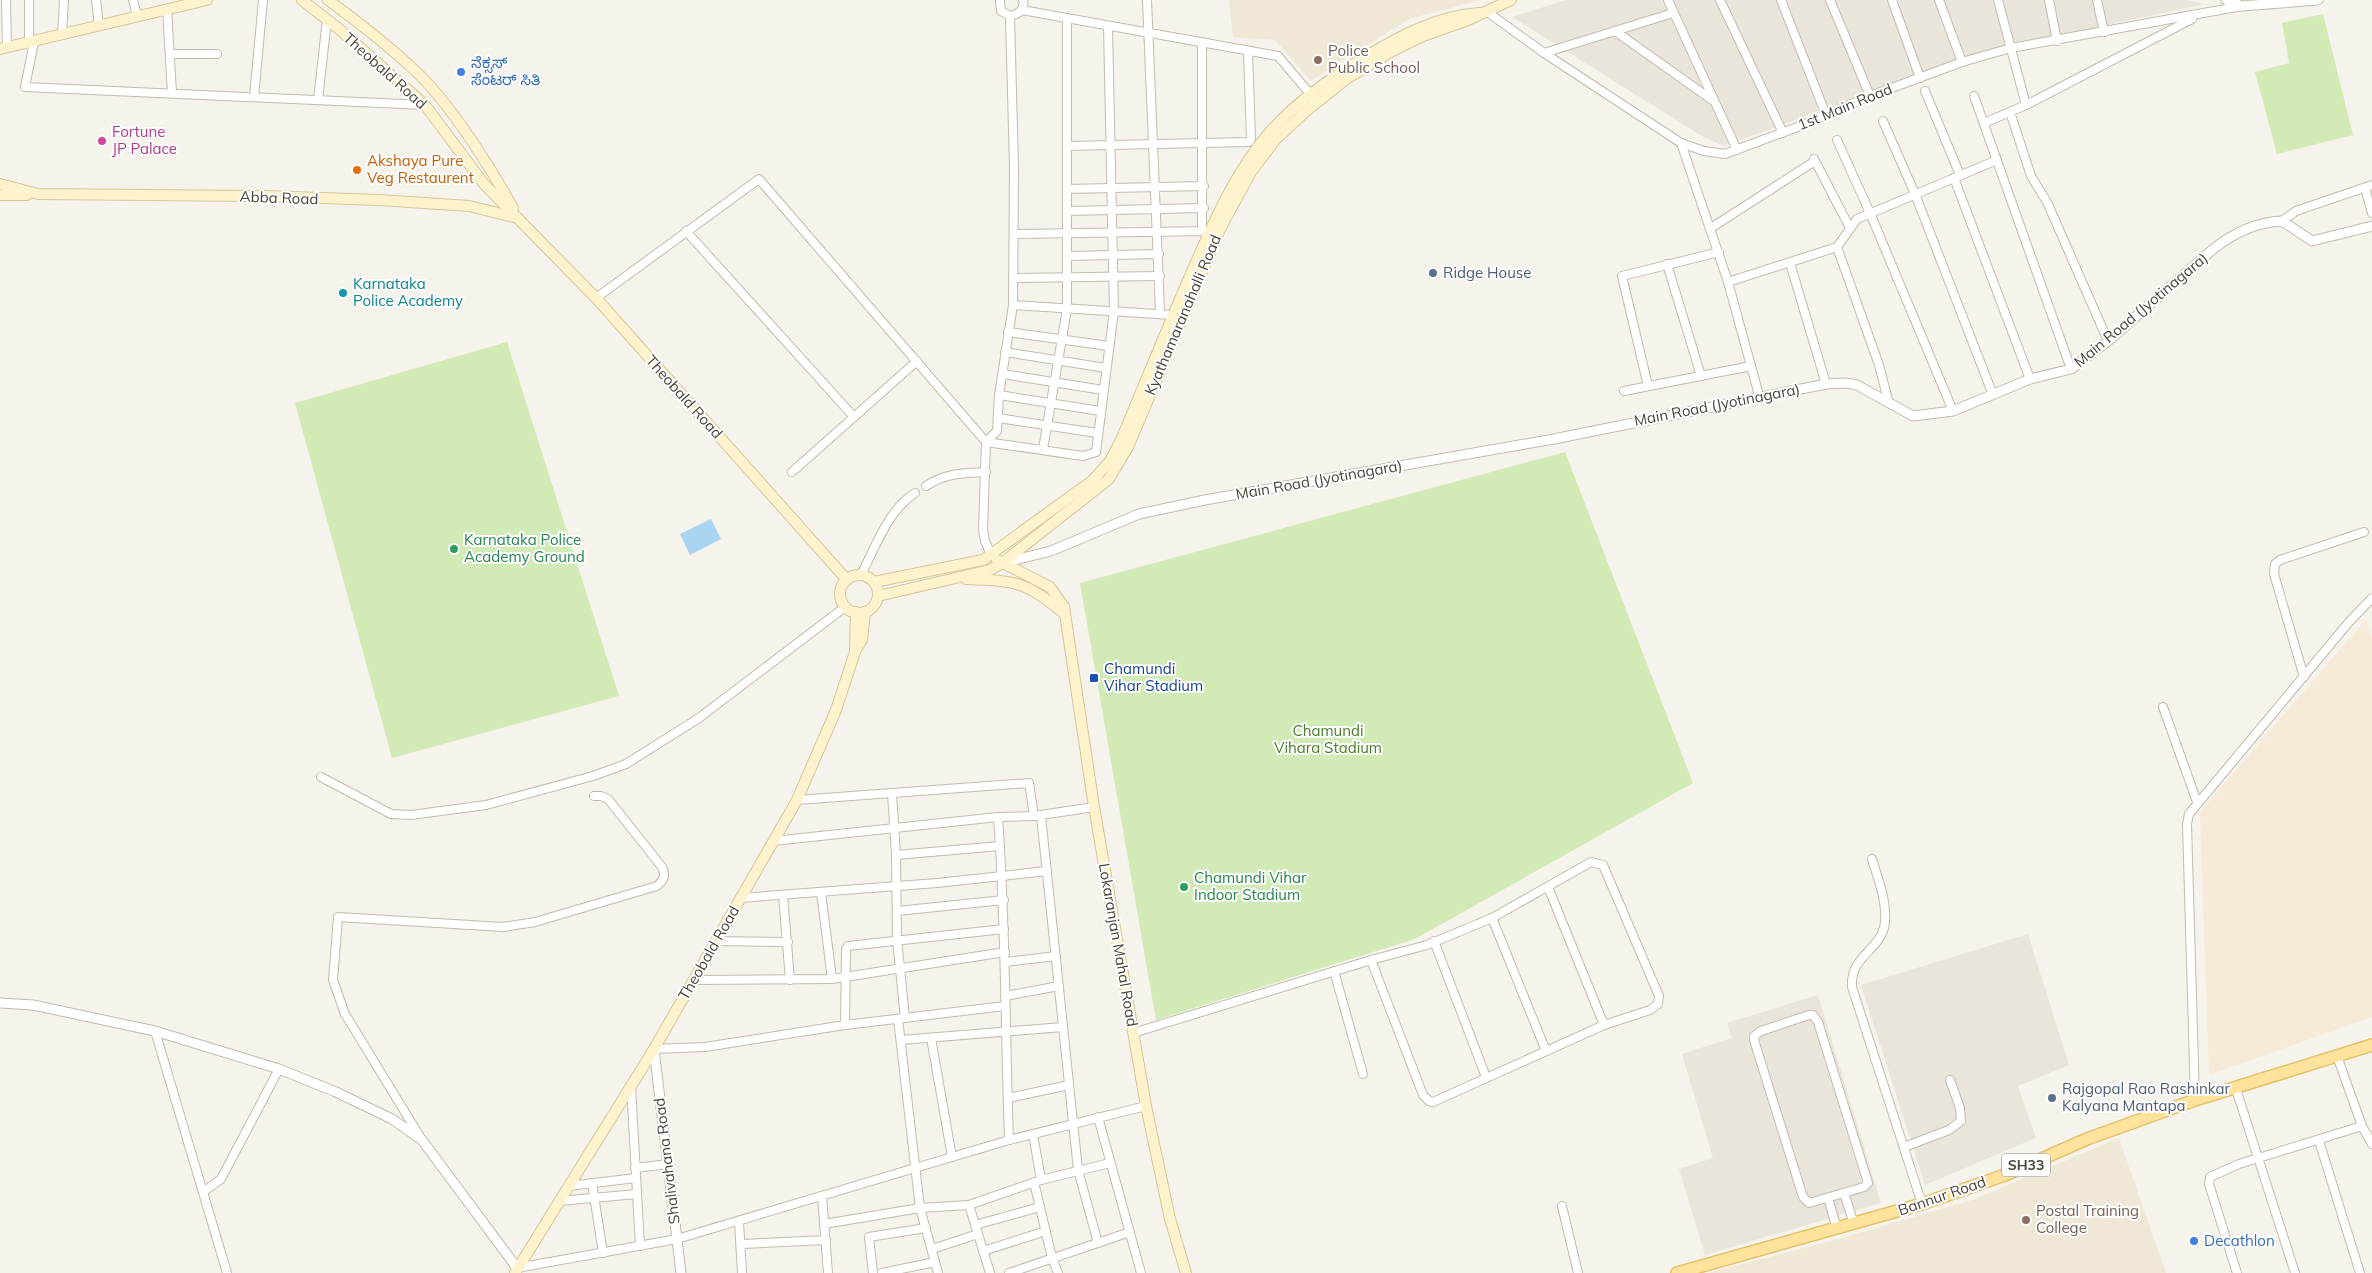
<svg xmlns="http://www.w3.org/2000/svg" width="2372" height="1273" font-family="Mulish,'Noto Sans Kannada',sans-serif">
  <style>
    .residential { fill: #eae5da }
    .commercial { fill: #f7ead8 }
    .education { fill: #efe8d6 }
    .green { fill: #d2eab5 }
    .water { fill: #a9d4f2 }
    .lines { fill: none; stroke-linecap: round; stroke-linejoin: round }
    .minor-casing { stroke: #c2bbae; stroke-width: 10 }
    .tertiary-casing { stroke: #c2bbae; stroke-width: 11 }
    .secondary-casing { stroke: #d6c79b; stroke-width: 12 }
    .primary-casing { stroke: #e6c16a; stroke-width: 14 }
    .minor { stroke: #fff; stroke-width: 8 }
    .tertiary { stroke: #fff; stroke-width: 9 }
    .secondary { stroke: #fff3cd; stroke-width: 10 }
    .primary { stroke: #ffe39c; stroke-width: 11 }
    .education-dot { fill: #8d6e63; stroke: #fff; stroke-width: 2 }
    .shop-dot { fill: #3f7fe0; stroke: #fff; stroke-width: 2 }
    .hotel-dot { fill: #d1479c; stroke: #fff; stroke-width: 2 }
    .food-dot { fill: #e8710a; stroke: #fff; stroke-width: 2 }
    .service-dot { fill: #5c6f8a; stroke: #fff; stroke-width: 2 }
    .culture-dot { fill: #0f9aa8; stroke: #fff; stroke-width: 2 }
    .leisure-dot { fill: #2e9e5b; stroke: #fff; stroke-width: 2 }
    .transit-dot { fill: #1a4fb4; stroke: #fff; stroke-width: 2 }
    .labels { text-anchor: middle; stroke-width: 4; stroke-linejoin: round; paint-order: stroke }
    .shield { fill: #fff; stroke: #817c74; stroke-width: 1 }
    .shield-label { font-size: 14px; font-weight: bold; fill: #4b4439 }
    .education-label { font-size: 15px; fill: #785e54; stroke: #fff; text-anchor: start }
    .shop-label { font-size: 15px; fill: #366cbe; stroke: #fff; text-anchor: start }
    .street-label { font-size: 15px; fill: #4b4439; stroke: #fff }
    .hotel-label { font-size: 15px; fill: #b23c85; stroke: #fff; text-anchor: start }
    .food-label { font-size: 15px; fill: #c56008; stroke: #fff; text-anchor: start }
    .service-label { font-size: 15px; fill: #4e5e75; stroke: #fff; text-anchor: start }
    .culture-label { font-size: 15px; fill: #0d838f; stroke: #fff; text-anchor: start }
    .leisure-label { font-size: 15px; fill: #27864d; stroke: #fff; text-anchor: start }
    .transit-label { font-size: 15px; fill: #164399; stroke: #fff; text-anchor: start }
    .park-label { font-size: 15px; fill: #4a7f2a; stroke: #fff }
  </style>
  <rect width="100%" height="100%" fill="#f6f3ec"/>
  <g class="residential">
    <path d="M1566,0h620l19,4 -224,48 -257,94 -24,-11 -188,-118z"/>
    <path d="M2028,934l41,131 -51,21 18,52 -111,47 -64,-200z"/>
    <path d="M1818,995l63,208 -176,52 -26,-86 34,-11 -31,-104 50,-16 -5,-15z"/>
  </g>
  <path class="commercial" d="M2366,619l6,20v378l-163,58 -9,-263z"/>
  <g class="education">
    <path d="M1229,0h251l-71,19 -98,62 -36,-41 -42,-3z"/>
    <path d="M2119,1138l47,135h-458l130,-34 134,-39z"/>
  </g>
  <g class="green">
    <path d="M2323,14l30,121 -76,19 -22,-82 34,-9 -7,-40z"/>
    <path d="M507,342l112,354 -227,62 -97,-355z"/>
    <path d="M1565,452l128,331 -278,156 -259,81 -76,-437z"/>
  </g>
  <path class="water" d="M711,519l10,20 -31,16 -10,-21z"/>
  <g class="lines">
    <defs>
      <g id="minor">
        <path d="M6,0l1,48"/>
        <path d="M29,0v43"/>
        <path d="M96,0l3,25"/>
        <path d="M133,0l4,16"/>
        <path d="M1000,0l1,11 9,5c9,-2 15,-6 13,-16"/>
        <path d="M1147,0l13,312"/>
        <path d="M1668,0l69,150"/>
        <path d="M1720,0l63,133"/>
        <path d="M1781,0l45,115"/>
        <path d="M1830,0l40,96"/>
        <path d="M1892,0l28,78"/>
        <path d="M1939,0l23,62"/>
        <path d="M1998,0l28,105"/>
        <path d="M2049,0l8,41"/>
        <path d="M2097,0l7,32"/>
        <path d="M167,9l5,84"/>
        <path d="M1022,10l256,46 39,46"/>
        <path d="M1486,11l58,42 137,90 23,8 21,3 75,-28 70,-30 92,-34 49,-14 231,-42"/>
        <path d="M1615,31l97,69"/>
        <path d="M62,35l2,-35"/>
        <path d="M34,42l-9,45 400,18"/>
        <path d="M1202,42v188"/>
        <path d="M1544,53l129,-40"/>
        <path d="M170,54h47"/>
        <path d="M1925,91l35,84"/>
        <path d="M1974,96l97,273"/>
        <path d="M254,97l9,-97"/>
        <path d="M318,100l9,-81"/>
        <path d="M2010,112l21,64 16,26 61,139"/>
        <path d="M1883,121l32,73 78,201"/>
        <path d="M1984,123l42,-18 166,-86"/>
        <path d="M1837,140l33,73 83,198"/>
        <path d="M1681,143l47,139 32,117"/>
        <path d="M1067,146l182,-4 2,-3 -3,-88"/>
        <path d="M1814,159l36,69"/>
        <path d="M1954,178l76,201"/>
        <path d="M2365,188l7,25"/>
        <path d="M1067,189l137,-3"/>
        <path d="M1067,211l137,-3"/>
        <path d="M2282,221l14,-10 76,-26"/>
        <path d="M1711,228l104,-67"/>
        <path d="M686,231l168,186"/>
        <path d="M1014,234l196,-3"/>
        <path d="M1837,247l42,118 9,35"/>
        <path d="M1067,256l92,-2"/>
        <path d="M1790,263l36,121"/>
        <path d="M1667,264l34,112"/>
        <path d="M1013,278l147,-2"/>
        <path d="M1728,282l109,-35 20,-28 140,-59"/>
        <path d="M596,298l163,-119 227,263 97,14 13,-4 18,-141 -6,-285"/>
        <path d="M1013,305l160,10"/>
        <path d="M1008,332l101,14"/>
        <path d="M1005,352l101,16"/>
        <path d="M1003,374l100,16"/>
        <path d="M1648,386l-26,-110 97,-24"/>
        <path d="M1624,391l127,-25"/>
        <path d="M999,395l101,16"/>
        <path d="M998,418l99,15"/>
        <path d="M1043,449l24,-140v-291"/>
        <path d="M792,472l125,-111"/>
        <path d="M926,486c19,-13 37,-13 60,-14"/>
        <path d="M991,555l-6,-14 -2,-11 3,-88 11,-11 2,-36 14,-90 1,-137 -4,-152"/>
        <path d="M861,575c14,-27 27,-65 54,-82"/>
        <path d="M2304,677l-30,-103 1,-10 5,-4 84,-28"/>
        <path d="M2163,707l34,95"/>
        <path d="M321,777l70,37 20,1 75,-10 107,-29 33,-12 73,-46 146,-111"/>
        <path d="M892,793l4,62 104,-9"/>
        <path d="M797,800l232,-17 5,33"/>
        <path d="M1041,816l37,354 20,73"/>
        <path d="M998,817c8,108 7,215 11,323"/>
        <path d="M773,841l225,-24 36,-1 60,-9"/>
        <path d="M896,855l1,84 8,79"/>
        <path d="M1872,859c6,20 17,47 12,69 -7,24 -34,29 -32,59l70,217"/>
        <path d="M1548,887l56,138"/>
        <path d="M821,892l11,87"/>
        <path d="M783,895l7,85"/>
        <path d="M740,898l197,-15 110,-12"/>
        <path d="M897,911l107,-11"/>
        <path d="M1492,918l54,133"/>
        <path d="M715,941l73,1"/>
        <path d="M1434,941l52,136"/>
        <path d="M1006,962l50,-6"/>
        <path d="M1334,971l29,103"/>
        <path d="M693,980l139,-1 173,-27"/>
        <path d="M1005,996l54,-10"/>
        <path d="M1809,1015h4l5,7 50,161 -4,4 -55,16 -6,-6 -49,-157v-4l7,-5z"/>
        <path d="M898,1019l22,189 18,65"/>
        <path d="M845,1025l1,-76 2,-3 156,-17"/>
        <path d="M155,1031l72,242"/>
        <path d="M1133,1033l238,-73 56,-15 65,-27 99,-56 12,3 56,131 -1,8 -8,6 -46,15 -171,77 -4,-1 -6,-6 -52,-135"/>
        <path d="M931,1038l21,119"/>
        <path d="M901,1040l162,-13"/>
        <path d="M654,1049l51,-2 140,-22 160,-19"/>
        <path d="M2337,1056l25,70 10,18"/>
        <path d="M631,1086l9,160"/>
        <path d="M2236,1089l59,184"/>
        <path d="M1008,1098l61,-13"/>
        <path d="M2195,1100l-8,-276 2,-10 160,-192 23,-24"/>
        <path d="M1098,1117l43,156"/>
        <path d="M1033,1134l8,46"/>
        <path d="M422,1140l-77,-126 -12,-34 5,-63 165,10 32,-5 122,-36c7,-6 9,-11 5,-19l-54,-68 -7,-3h-7"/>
        <path d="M2319,1141l41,132"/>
        <path d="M1904,1147l45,-17 12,-9 -1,-13 -10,-28"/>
        <path d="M635,1168l33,-4"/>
        <path d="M1034,1182l18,76 6,15"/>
        <path d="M592,1183l11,70"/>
        <path d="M568,1186l68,-8"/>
        <path d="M203,1192l18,-13 58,-110"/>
        <path d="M1844,1193l10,31"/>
        <path d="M822,1196l6,77"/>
        <path d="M1828,1198l9,31"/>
        <path d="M559,1201l78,-7"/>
        <path d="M969,1205l21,68"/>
        <path d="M1562,1206l16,67"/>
        <path d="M739,1222l3,51"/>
        <path d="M824,1224l96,-16 49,-3 72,-25 69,-17"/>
        <path d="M975,1225l65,-18"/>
        <path d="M742,1244l84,-4"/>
        <path d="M932,1249l46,-15"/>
        <path d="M983,1251l63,-20"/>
        <path d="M517,1268l160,-29 332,-99 137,-34"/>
        <path d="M873,1273l-4,-36 57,-9"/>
        <path d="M882,1273l53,-11"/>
        <path d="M1009,1273l121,-41"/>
        <path d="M2237,1273l-28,-89 1,-7 29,-13 123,-38"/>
      </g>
      <g id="tertiary">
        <path d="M2226,0l16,6 76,-6"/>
        <path d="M1002,563l49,-12 88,-37 66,-14 349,-61 272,-55 20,-1 11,2 56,31 40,-5 77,-32 41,-10 37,-28 104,-91c20,-16 43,-28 70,-29l30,20 60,-15"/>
        <path d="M0,1003l33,2 122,26 124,38 57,23 56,27 30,21 95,128"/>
        <path d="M654,1049l27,224"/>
      </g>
      <g id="secondary">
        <path d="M302,0l37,29 86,76 59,79 112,114 251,282"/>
        <path d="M328,0c34,25 83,62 109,94 29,35 54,75 76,114"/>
        <path d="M0,49l207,-49"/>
        <path d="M0,184l38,10 227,2 114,4 90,6 49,12"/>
        <path d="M0,195h27"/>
        <path d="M997,560l53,27 14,20 30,200 52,299 24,113 16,54"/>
        <circle cx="859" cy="594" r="19"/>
        <path d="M966,579c52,2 58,2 99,35"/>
        <path d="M874,582l109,-22 110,-80 17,-19 11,-21c24,-57 47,-114 72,-171 21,-47 42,-97 76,-136 27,-31 63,-56 98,-77 34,-21 71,-40 112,-43"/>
        <path d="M878,596l112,-26 12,-7 107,-84 19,-32 93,-220 30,-55 25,-33 29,-27 41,-33 46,-28 31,-15 45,-16 43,-20"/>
        <path d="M855,651l7,-11 3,-28"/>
        <path d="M515,1273l139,-224 143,-249 39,-90 19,-58 1,-40"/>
      </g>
      <path id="primary" d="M1677,1273l245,-69 83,-29 82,-36 108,-39 177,-55"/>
    </defs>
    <use href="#minor" class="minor-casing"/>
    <use href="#tertiary" class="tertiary-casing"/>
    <use href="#secondary" class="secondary-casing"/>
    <use href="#primary" class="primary-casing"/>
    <use href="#minor" class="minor"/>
    <use href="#tertiary" class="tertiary"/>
    <use href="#secondary" class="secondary"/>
    <use href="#primary" class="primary"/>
  </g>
  <g class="education-dot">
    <circle cx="1318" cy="60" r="5"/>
    <circle cx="2026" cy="1220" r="5"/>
  </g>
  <g class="shop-dot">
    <circle cx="461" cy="72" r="5"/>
    <circle cx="2194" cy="1241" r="5"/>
  </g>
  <circle class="hotel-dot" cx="102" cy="141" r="5"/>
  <circle class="food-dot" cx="357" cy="170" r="5"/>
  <g class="service-dot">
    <circle cx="1433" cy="273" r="5"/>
    <circle cx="2052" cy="1098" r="5"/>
  </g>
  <circle class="culture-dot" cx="343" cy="293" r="5"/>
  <g class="leisure-dot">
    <circle cx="454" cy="549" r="5"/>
    <circle cx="1184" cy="887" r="5"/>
  </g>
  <rect class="transit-dot" x="1089" y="673" width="10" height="10" rx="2.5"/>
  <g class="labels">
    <rect class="shield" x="2002" y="1153.5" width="48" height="23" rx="4"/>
    <g class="shield-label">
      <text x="2026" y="1170">SH33</text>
    </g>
    <g class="education-label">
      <text x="1328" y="56">Police<tspan x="1328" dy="17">Public School</tspan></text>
      <text x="2036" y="1216">Postal Training<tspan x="2036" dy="17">College</tspan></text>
    </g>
    <g class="shop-label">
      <text x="471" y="68">ನೆಕ್ಸಸ್<tspan x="471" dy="17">ಸೆಂಟರ್ ಸಿತಿ</tspan></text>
      <text x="2204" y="1246">Decathlon</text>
    </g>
    <g class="street-label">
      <text transform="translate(385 71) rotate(42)" y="5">Theobald Road</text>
      <text transform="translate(1845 107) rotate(-22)" y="5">1st Main Road</text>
      <text transform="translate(279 198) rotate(2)" y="5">Abba Road</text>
      <text transform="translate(2141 310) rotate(-40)" y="5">Main Road (Jyotinagara)</text>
      <text transform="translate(1183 315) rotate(-67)" y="5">Kyathamaranahalli Road</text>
      <text transform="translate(684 397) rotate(48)" y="5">Theobald Road</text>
      <text transform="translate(1717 405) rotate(-11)" y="5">Main Road (Jyotinagara)</text>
      <text transform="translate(1319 480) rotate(-10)" y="5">Main Road (Jyotinagara)</text>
      <text transform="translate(1118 945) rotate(80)" y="5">Lokaranjan Mahal Road</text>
      <text transform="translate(709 953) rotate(-60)" y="5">Theobald Road</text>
      <text transform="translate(667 1161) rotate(-97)" y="5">Shalivahana Road</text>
      <text transform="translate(1942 1196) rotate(-19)" y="5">Bannur Road</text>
    </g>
    <g class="hotel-label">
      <text x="112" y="137">Fortune<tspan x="112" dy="17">JP Palace</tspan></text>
    </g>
    <g class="food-label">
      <text x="367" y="166">Akshaya Pure<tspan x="367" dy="17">Veg Restaurent</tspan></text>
    </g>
    <g class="service-label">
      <text x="1443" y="278">Ridge House</text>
      <text x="2062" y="1094">Rajgopal Rao Rashinkar<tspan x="2062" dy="17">Kalyana Mantapa</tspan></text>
    </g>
    <g class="culture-label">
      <text x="353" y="289">Karnataka<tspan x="353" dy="17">Police Academy</tspan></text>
    </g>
    <g class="leisure-label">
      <text x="464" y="545">Karnataka Police<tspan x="464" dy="17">Academy Ground</tspan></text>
      <text x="1194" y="883">Chamundi Vihar<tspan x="1194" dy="17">Indoor Stadium</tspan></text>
    </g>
    <g class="transit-label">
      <text x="1104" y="674">Chamundi<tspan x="1104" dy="17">Vihar Stadium</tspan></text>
    </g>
    <g class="park-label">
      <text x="1328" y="736">Chamundi<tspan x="1328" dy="17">Vihara Stadium</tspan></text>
    </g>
  </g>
</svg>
